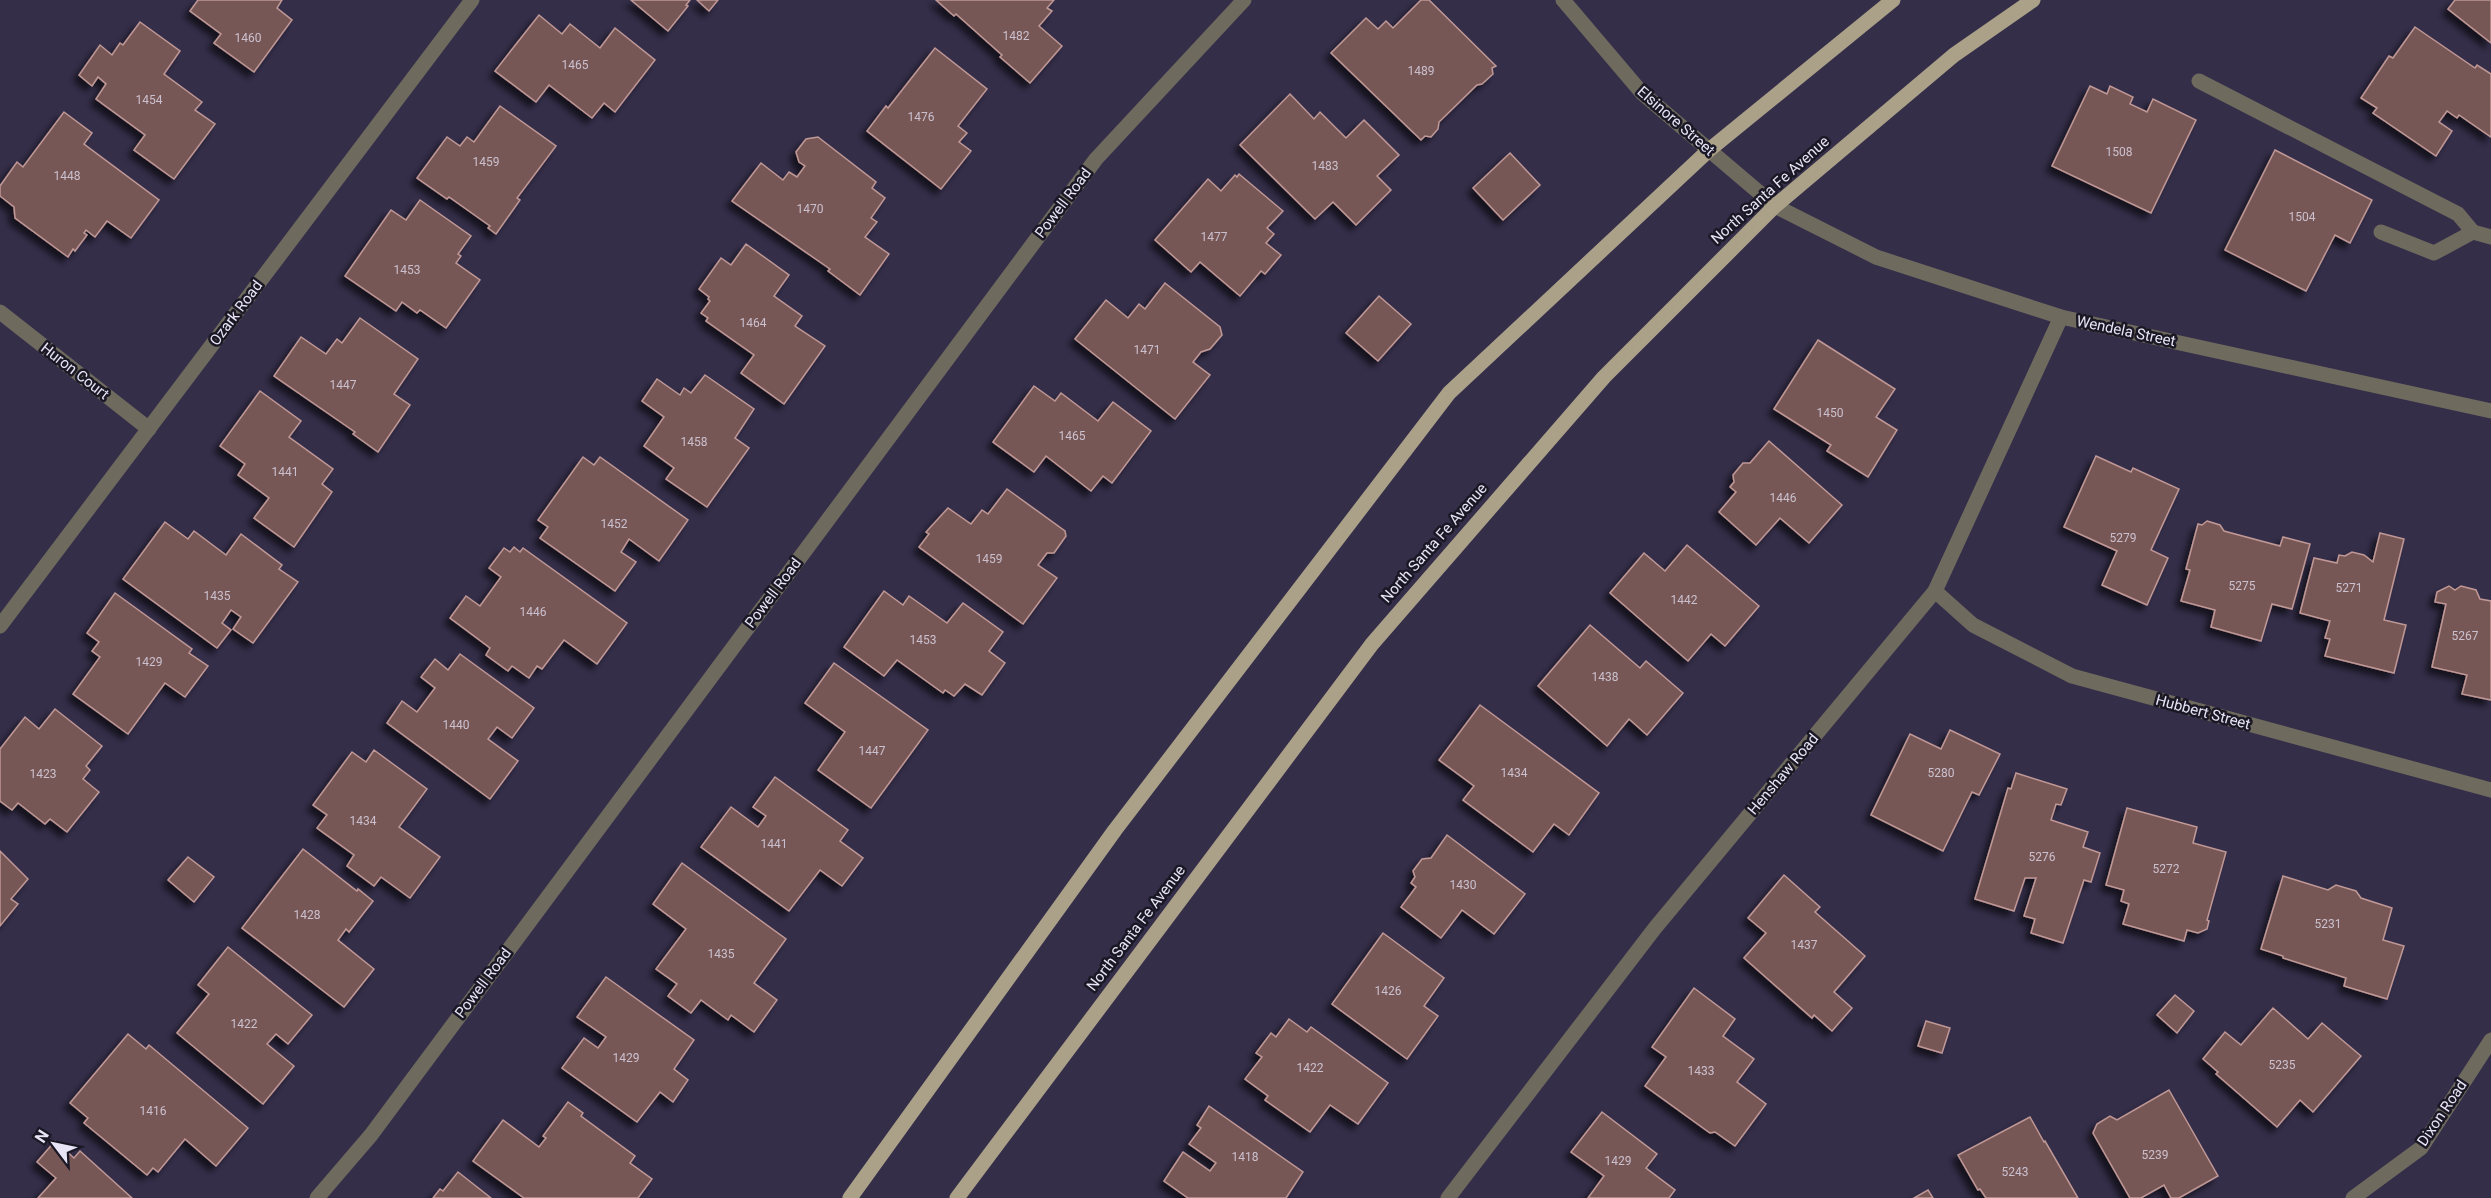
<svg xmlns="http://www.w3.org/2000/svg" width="2491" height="1198" font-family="Roboto,sans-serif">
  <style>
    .building { fill: #775756; stroke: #c09896; stroke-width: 1.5; filter: url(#shadow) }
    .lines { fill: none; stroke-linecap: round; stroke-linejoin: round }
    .minor { stroke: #6f6a5e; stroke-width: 15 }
    .major { stroke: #aba188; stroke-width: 15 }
    .labels { text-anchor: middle; stroke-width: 5; stroke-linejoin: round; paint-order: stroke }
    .number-label { font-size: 12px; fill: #cbc1ce }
    .street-label { font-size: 15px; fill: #e7e4f6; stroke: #1b1825 }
  </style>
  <defs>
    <filter id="shadow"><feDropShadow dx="-5.5" dy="5.5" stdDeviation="3" flood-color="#0009"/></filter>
  </defs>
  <rect width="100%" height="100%" fill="#342e49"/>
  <g class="building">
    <path d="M198,0h84l-5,8 15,12 -38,52 -40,-29 7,-9 -31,-23z"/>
    <path d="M631,0h59l-4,5 2,1 -20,25z"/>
    <path d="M697,0h21l-9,11z"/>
    <path d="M936,0h118l-7,8 5,3 -13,15 23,20 -32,37 -30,-26 2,-2 -46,-41 -2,2z"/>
    <path d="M1421,0h8l67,66 -4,2 1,6 -11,10 -5,1 -38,37 -1,7 -7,8 -6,-1 -4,4 -90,-87 35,-35 12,11 8,-8 7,7z"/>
    <path d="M2455,0h36v43l-43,-34z"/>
    <path d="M539,15l23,19 8,-10 30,24 15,-20 40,32 -40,52 -11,-9 -12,15 -43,-33 -13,17 -41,-31z"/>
    <path d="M140,22l40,29 -16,23 38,28 -7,8 20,14 -41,55 -40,-29 11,-15 -49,-36 10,-15 -8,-7 -6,9 -13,-11 21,-30 12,10 8,-12 3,2z"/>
    <path d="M2415,27l60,41 2,-3 14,9v63l-32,-22 -2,3 -10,-7 -8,11 13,9 -16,25 -63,-43 4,-5 -16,-10 28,-42 4,2z"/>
    <path d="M935,48l52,41 -29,37 9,7 -8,9 12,9 -30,38 -74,-58 19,-25 2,2z"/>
    <path d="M2090,86l17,8 3,-8 23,11 -3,7 17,8 6,-13 43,21 -45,93 -99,-47z"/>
    <path d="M1290,94l24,25 6,-7 26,26 18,-18 35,35 -22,21 14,14 -35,35 -23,-23 -18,17 -75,-74z"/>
    <path d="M500,106l56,40 -39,52 3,2 -24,34 -8,-6 2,-2 -41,-29 -2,2 -30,-21 30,-41 13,9 7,-9 7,5z"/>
    <path d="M64,112l28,21 -8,11 75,56 -28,38 -24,-17 -12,16 -9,-7 -2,3 3,2 -12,16 -2,-2 -5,8 -53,-39 -1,-11 -14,-11v-10l17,-24 6,5z"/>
    <path d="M818,137l58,45 -4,6 13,10 -14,20 6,4 -12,15 24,17 -29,41 -32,-24 2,-2 -98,-68 29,-38 22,17 6,-8 8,5 8,-11 -6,-4 -3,-10 10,-13z"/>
    <path d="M2275,150l97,50 -22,43 -15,-8 -29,56 -81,-41z"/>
    <path d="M1510,153l30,32 -37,35 -30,-32z"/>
    <path d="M1239,174l44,37 -16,17 7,6 -8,9 15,12 -16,19 -4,-3 -21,25 -40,-34 -9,10 -36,-32 53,-61 13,12 14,-16 2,2z"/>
    <path d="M420,200l51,36 -13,18 3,2 -5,7 24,17 -34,48 -26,-18 -3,3 -15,-11 -6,9 -51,-35 46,-66 15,10z"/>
    <path d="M746,244l43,31 -15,21 28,20 -7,10 30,20 -41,58 -43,-31 13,-18 -48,-34 2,-3 -7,-5 9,-12 -2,-2 1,-2 -10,-8 22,-31 10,7z"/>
    <path d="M1165,283l55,44 2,8 -12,14 -9,3 -8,10 17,13 -35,44 -100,-80 31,-39 22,18 11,-14 6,5z"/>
    <path d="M1379,296l32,28 -33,37 -32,-28z"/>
    <path d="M360,318l58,41 -24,35 16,11 -32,47 -25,-18 2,-2 -81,-56 27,-39 25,17 11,-15 5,4z"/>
    <path d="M1818,340l77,49 -19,28 21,13 -29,47 -41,-26 4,-6 -57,-36z"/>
    <path d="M705,375l49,34 -19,29 14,10 -42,59 -41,-28 8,-11 -30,-22 20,-29 -22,-16 15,-22 23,16 4,-7 7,5z"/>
    <path d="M1034,386l21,15 6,-8 37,28 15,-19 38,29 -39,52 -9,-7 -12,15 -45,-35 -12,16 -41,-30z"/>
    <path d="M260,391l41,30 -12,16 44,32 -11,15 10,8 -38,55 -40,-29 15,-20 -31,-23 7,-11 -25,-18z"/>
    <path d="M1769,441l73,64 -33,38 -29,-25 -24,27 -37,-33 17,-20 -6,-5 4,-5 -1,-7 10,-12h7z"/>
    <path d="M2096,456l35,16 2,-4 46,21 -28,61 17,8 -21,47 -45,-20 15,-34 -53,-24z"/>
    <path d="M583,457l11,8 6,-8 88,63 -29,41 -30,-22 -8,13 15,10 -21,29 -75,-53 8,-11 -10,-7z"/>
    <path d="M1007,489l58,42 1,5 -12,17h-7l-9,12 19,13 -34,46 -104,-77 10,-13 -3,-2 22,-24 23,16 11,-14 6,4z"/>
    <path d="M2207,521l13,4 4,6 56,15 3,-9 27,7 -18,65 -20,-5 -11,37 -50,-14 4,-17 -34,-9 9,-31 -4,-1 12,-45 4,1z"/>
    <path d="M165,522l23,17 6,-8 32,24 15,-21 41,31 -3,4 19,13 -45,61 -20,-14 8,-12 -10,-7 -9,13 9,7 -14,18 -94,-69z"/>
    <path d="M2380,533l24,6 -20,81 22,5 -12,48 -69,-17 5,-17 -5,-1 5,-17 -30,-8 14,-55 23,5 2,-8 6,1 7,-4 12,3 9,7z"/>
    <path d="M1687,545l72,61 -34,40 -14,-12 -23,27 -78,-68 34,-40 21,18z"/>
    <path d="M514,547l6,5 3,-4 104,75 -30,41 -33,-24 -22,29 -5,-3 -8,12 -17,-12 -4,5 -22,-16 4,-7 -40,-30 16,-22 14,10 21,-29 -12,-9 15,-20 6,4z"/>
    <path d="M2449,586l6,4 6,-4 15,4 4,9 11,2v99l-29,-6 5,-19 -35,-8 14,-63 -11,-2 2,-10z"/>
    <path d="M884,591l19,14 6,-9 38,27 16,-20 40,29 -14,19 16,12 -23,32 -17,-11 -11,12 -9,-6 -2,3 -46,-33 -13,16 -40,-29z"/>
    <path d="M115,593l77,56 -3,4 19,13 -23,31 -20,-14 -37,51 -55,-40 27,-37 -8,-6 7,-9 -12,-9z"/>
    <path d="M1590,625l50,43 6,-7 37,32 -36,42 -18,-16 -22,27 -69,-60z"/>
    <path d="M460,654l74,54 -22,30 -15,-11 -9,12 30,22 -28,38 -103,-76 15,-22 15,11 18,-24 -14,-11 14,-18 13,11z"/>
    <path d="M834,663l94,67 -57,78 -53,-38 27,-38 -40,-29z"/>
    <path d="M1480,705l119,88 -30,42 -15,-11 -21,28 -70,-52 11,-14 -35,-26z"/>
    <path d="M55,709l47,37 -16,20 4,4 -7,9 16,13 -32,40 -17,-13 -5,5 -27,-21 -6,7 -12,-9v-52l25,-32 14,12z"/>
    <path d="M1950,730l50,24 -21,41 -7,-3 -29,59 -72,-36 39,-81 31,15z"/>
    <path d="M374,750l53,39 -28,38 41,30 -30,41 -29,-21 -7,9 -27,-20 7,-11 -37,-27 10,-13 -14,-10 39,-53 14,10z"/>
    <path d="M2016,773l51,16 -6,16 -5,-1 -5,16 37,12 -5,15 17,6 -9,29 -7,-2 -21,63 -32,-10 4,-14 -11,-3 12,-38h-11l-11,33 -39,-12 33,-111 3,1z"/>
    <path d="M775,777l73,53 -8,11 23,17 -21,28 -22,-16 -31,41 -88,-64 30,-40 27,20 8,-11 -13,-9z"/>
    <path d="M2127,808l70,19 -4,16 33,9 -19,68 2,1 -2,8 -9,4 -11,-3 -3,11 -61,-17 6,-20 -8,-3 3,-11 -18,-5z"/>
    <path d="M1447,835l78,59 -31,40 -32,-24 -21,28 -40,-31 15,-20 -5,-4 4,-6 -2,-6 9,-12 9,-1z"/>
    <path d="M303,849l54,42 1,-2 15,12 -24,31 -3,-3 -8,11 36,29 -30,38 -102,-79z"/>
    <path d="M0,851l28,28 -17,20 7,5 -18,22z"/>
    <path d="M188,857l26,20 -20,25 -26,-22z"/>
    <path d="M682,863l104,76 -32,44 23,17 -23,32 -23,-17 -3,5 -27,-20 -10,13 -23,-17 9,-12 -21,-15 30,-40 -33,-25z"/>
    <path d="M1784,875l36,32 -5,5 50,44 -31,36 18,16 -20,23 -18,-16 -2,3 -68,-60 22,-25 -18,-15z"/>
    <path d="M2283,876l45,14 8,-5 20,6 5,7 31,10 -9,32 21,6 -17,53 -43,-13 2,-8 -63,-20v-2l-22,-7z"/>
    <path d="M1383,933l61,45 -20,28 14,10 -31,43 -75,-55z"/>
    <path d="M228,947l84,68 -24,29 -12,-10 -9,10 27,22 -31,38 -86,-71 32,-39 -11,-9z"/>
    <path d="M606,977l88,63 -20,29 14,11 -15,22 -13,-10 -23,30 -75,-54 22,-30 14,10 8,-11 -29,-20z"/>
    <path d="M1694,988l41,31 -12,17 31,23 -17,23 29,22 -31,42 -20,-14 -5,1 -65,-47 21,-29 -14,-10z"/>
    <path d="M2175,995l19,16 -17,22 -20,-18z"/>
    <path d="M2273,1008l35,31 14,-16 39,33 -48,56 -13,-12 -23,27 -61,-53 2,-2 -15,-13 22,-27 16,13z"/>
    <path d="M1289,1019l18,13 4,-5 77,56 -30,41 -28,-19 -20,27 -45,-32 3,-4 -23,-17 17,-22 -6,-4 15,-20 5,4z"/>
    <path d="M1926,1021l24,7 -8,25 -24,-7z"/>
    <path d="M128,1034l18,15 3,-4 99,83 -32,38 -31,-27 -27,33 -5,-4 -6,7 -63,-52 4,-5 -18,-15z"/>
    <path d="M2169,1090l49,86 -39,22h-8l-7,-13 -23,13h-11l-37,-65 4,-9 13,-8 7,4z"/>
    <path d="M568,1102l15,11 -2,3 54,40 -5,7 22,16 -14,19h-114l-51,-37 30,-41 36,27 7,-9 -3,-2z"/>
    <path d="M1209,1106l94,66 -17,26h-98l-24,-17 19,-29 27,19 6,-8 -27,-19 12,-16 -4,-3z"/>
    <path d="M1602,1112l55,42 -11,14 29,22 -6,8h-81l16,-22 -33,-24z"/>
    <path d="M2030,1117l14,25 1,-1 33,57h-92l-6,-9 -2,1 -20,-35z"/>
    <path d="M55,1141l19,17 6,-7 52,47h-94l18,-20 -19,-16z"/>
    <path d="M458,1172l33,26h-58l7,-9 3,2z"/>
    <path d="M1928,1190l5,8h-19z"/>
  </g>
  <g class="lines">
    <g class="minor">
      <path d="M1563,0l79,93 133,113 101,51 185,60 430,94"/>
      <path d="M2199,81l259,133 15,18 18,5"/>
      <path d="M2381,232l53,21 39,-21"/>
      <path d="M0,312l149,117"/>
      <path d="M1935,591l38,34 99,51 419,114"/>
      <path d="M0,626l472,-626"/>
      <path d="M317,1198l54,-63 725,-976 148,-159"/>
      <path d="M1448,1198l207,-270 280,-337 126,-274"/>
      <path d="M2353,1198l68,-50 70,-108"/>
    </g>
    <g class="major">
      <path d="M850,1198l265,-368 334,-437 260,-243 184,-150"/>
      <path d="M957,1198l415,-554 232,-267 171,-171 179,-151 79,-55"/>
    </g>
  </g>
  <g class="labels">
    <g class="number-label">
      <text x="1016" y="40">1482</text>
      <text x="248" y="42">1460</text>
      <text x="575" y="69">1465</text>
      <text x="1421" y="75">1489</text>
      <text x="149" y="104">1454</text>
      <text x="921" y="121">1476</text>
      <text x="2119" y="156">1508</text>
      <text x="486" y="166">1459</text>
      <text x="1325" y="170">1483</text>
      <text x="67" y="180">1448</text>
      <text x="810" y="213">1470</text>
      <text x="2302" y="221">1504</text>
      <text x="1214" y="241">1477</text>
      <text x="407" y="274">1453</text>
      <text x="753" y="327">1464</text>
      <text x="1147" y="354">1471</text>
      <text x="343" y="389">1447</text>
      <text x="1830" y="417">1450</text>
      <text x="1072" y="440">1465</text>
      <text x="694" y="446">1458</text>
      <text x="285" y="476">1441</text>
      <text x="1783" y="502">1446</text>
      <text x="614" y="528">1452</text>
      <text x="2123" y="542">5279</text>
      <text x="989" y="563">1459</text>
      <text x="2242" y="590">5275</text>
      <text x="2349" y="592">5271</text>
      <text x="217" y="600">1435</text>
      <text x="1684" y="604">1442</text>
      <text x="533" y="616">1446</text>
      <text x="2465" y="640">5267</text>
      <text x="923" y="644">1453</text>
      <text x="149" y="666">1429</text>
      <text x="1605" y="681">1438</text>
      <text x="456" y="729">1440</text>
      <text x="872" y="755">1447</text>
      <text x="1514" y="777">1434</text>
      <text x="1941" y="777">5280</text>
      <text x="43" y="778">1423</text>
      <text x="363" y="825">1434</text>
      <text x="774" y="848">1441</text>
      <text x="2042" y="861">5276</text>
      <text x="2166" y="873">5272</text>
      <text x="1463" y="889">1430</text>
      <text x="307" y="919">1428</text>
      <text x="2328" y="928">5231</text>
      <text x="1804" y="949">1437</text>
      <text x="721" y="958">1435</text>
      <text x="1388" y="995">1426</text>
      <text x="244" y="1028">1422</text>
      <text x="626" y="1062">1429</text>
      <text x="2282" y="1069">5235</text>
      <text x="1310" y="1072">1422</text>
      <text x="1701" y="1075">1433</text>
      <text x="153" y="1115">1416</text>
      <text x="2155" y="1159">5239</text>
      <text x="1245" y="1161">1418</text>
      <text x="1618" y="1165">1429</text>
      <text x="2015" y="1176">5243</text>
    </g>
    <g class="street-label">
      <text transform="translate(1676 121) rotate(41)" y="5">Elsinore Street</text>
      <text transform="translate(1770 190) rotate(-42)" y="5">North Santa Fe Avenue</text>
      <text transform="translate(1063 203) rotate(-53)" y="5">Powell Road</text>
      <text transform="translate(236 313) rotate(-53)" y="5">Ozark Road</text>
      <text transform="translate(2126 331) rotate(12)" y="5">Wendela Street</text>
      <text transform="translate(75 371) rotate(38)" y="5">Huron Court</text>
      <text transform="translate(1434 543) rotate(-49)" y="5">North Santa Fe Avenue</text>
      <text transform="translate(773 593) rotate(-53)" y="5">Powell Road</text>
      <text transform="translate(2203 712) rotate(15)" y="5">Hubbert Street</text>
      <text transform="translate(1783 774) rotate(-50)" y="5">Henshaw Road</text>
      <text transform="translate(1136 928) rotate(-53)" y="5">North Santa Fe Avenue</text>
      <text transform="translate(483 983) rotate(-53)" y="5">Powell Road</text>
      <text transform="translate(2442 1113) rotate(-56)" y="5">Dixon Road</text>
    </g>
  </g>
  <g transform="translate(54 1144) rotate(302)" stroke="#1b1825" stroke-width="4.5" paint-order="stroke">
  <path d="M0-4.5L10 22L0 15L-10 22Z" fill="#e7e4f6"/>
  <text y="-9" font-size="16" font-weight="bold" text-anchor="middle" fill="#e7e4f6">N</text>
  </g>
</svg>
